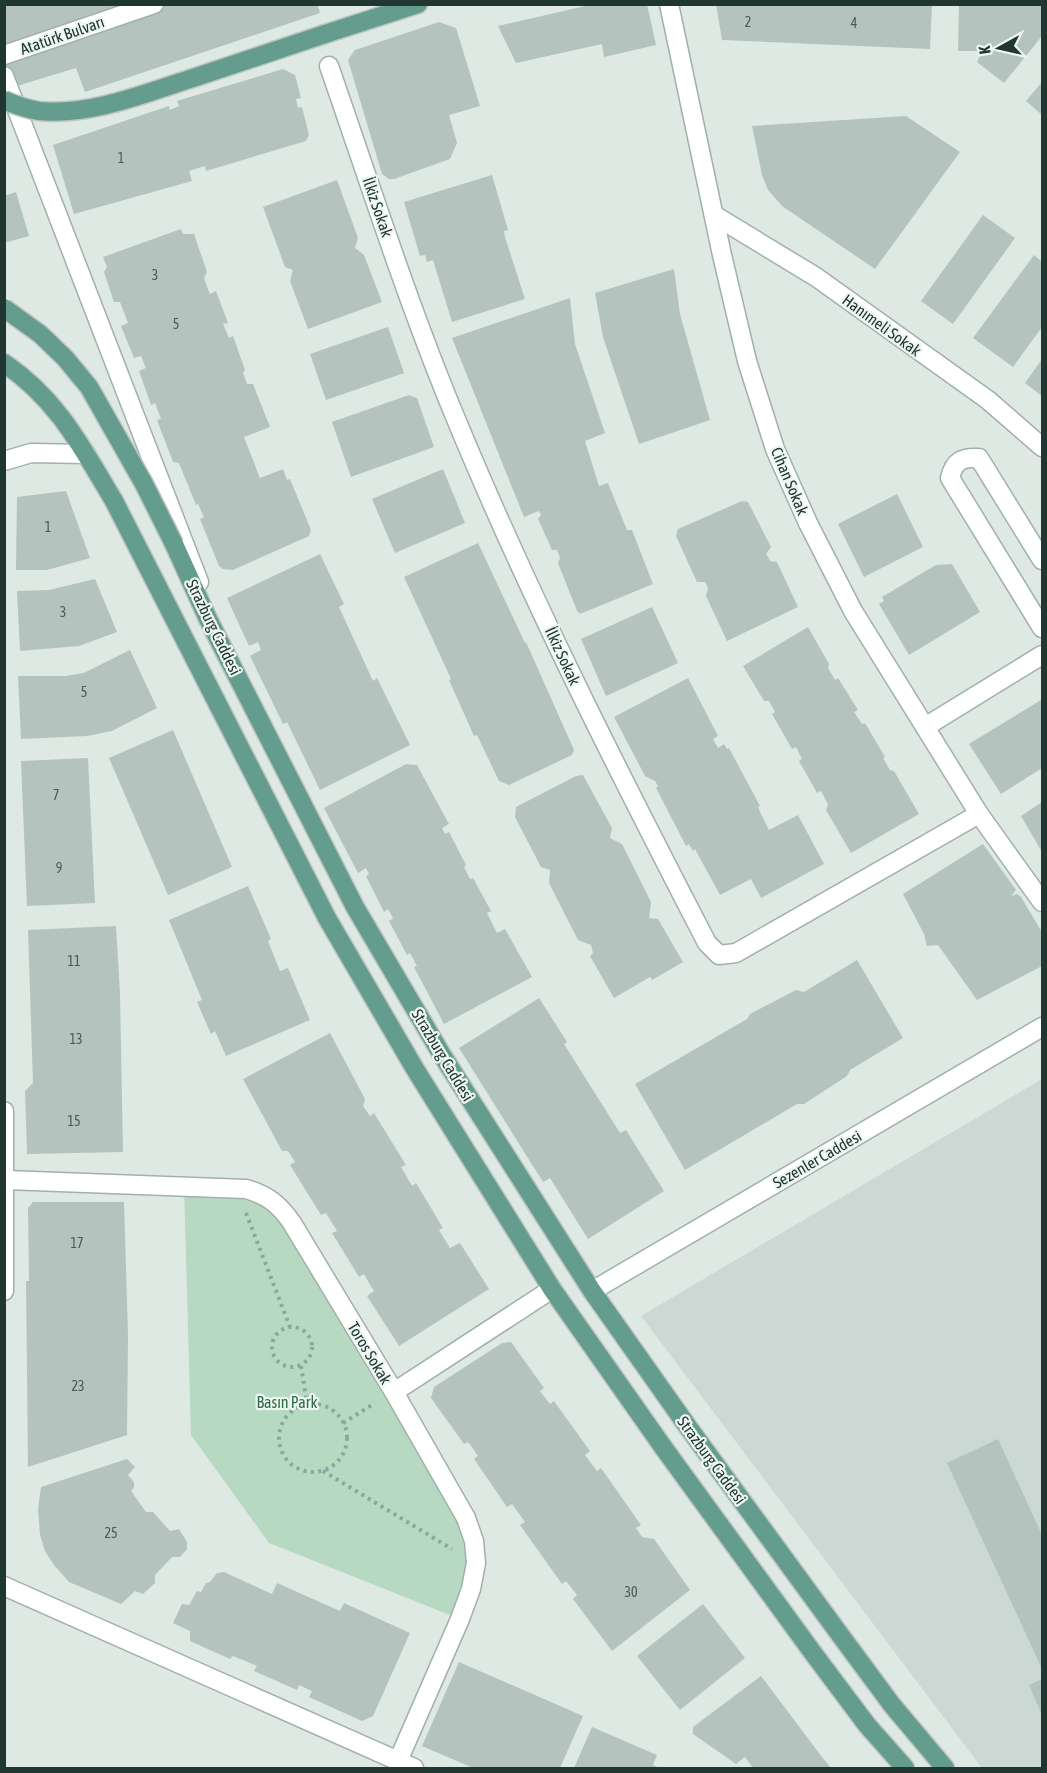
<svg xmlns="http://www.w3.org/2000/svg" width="1047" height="1773" font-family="'Asap Condensed',sans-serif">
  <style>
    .built { fill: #ccd8d3 }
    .green { fill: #b7d9c1 }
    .building { fill: #b4c3bd }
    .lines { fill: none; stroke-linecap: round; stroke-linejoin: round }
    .minor-casing { stroke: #a1b0ab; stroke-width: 21 }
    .major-casing { stroke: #bcc3c1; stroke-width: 21 }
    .path { stroke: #80ab9e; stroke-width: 4; stroke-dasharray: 3 4.5; stroke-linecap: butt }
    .minor { stroke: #fff; stroke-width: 18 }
    .major { stroke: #649c8e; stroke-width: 18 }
    .major-bridge-casing { stroke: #bcc3c1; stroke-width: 21; stroke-linecap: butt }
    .major-bridge { stroke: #649c8e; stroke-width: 18 }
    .labels { text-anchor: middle; stroke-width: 4.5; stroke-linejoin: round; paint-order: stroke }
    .number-label { font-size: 14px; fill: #455a54 }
    .street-label { font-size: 16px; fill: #203731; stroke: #eef6f2 }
    .park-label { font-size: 16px; fill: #2d6c46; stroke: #eef6f2 }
  </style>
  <rect width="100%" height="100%" fill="#dee9e4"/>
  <path class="built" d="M1042,1079v689h-60l-341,-452z"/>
  <path class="green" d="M184,1186l86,13 204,342 -14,78 -191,-76 -78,-108z"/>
  <g class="building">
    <path d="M4,4h313l3,9 -235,79 -9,-24 -72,22z"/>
    <path d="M594,4h53l9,41 -52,12 -2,-13 -86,19 -18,-37z"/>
    <path d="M716,4h216l-2,45 -208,-9z"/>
    <path d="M959,4h83v32l-38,47 -27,-21 4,-8 -2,-3h-21z"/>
    <path d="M439,22l17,6 24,78 -31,9 8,28 -7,16 -56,20h-5l-7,-5 -34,-114 7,-10z"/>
    <path d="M283,69l12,6 6,23 -5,1 2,9 4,-1 7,28 -3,6 -100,30 -1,-5 -16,5 3,10 -118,33 -21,-69 116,-39 1,4 9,-4 -2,-5z"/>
    <path d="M1042,82v33l-16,-14z"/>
    <path d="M906,116l54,36 -85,117 -93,-63 -14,-16 -6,-15 -10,-49z"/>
    <path d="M492,175l16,55 -4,1 1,6 20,62 -73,23 -19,-62 -6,2 -2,-7 -5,1 -16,-54z"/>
    <path d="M337,180l21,58 -3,10 9,7 18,47 -74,27 -18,-48 3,-11 -8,-3 -22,-60z"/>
    <path d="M16,192l13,44 -25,7v-47z"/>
    <path d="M983,215l32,23 -62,86 -32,-23z"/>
    <path d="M181,229l2,5h11l13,38 -3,6 3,9 3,7 6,-3 12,32 -5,1 6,14 4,-2 12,34 -2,3 4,11h6l17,43 -26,10 16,41 23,-9 4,11 3,-1 21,51 -2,6 -76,34 -10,-1 -4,-3 -19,-47 4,-2 -6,-13 -2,1 -17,-42 -6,-1 -16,-42 4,-1 -6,-16 -4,2 -12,-34 7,-3 -5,-12 -7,2 -13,-32 7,-3 -8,-21h-6l-10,-30 3,-5 -4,-10z"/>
    <path d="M1034,255l8,7v65l-29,40 -40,-29z"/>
    <path d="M674,269l6,45 30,106 -71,24 -36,-107 -8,-44z"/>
    <path d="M570,298l5,46 30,89 -20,8 14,45 9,-3 19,47h5l21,54 -73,30 -3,-3 -19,-48 2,-5 -3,-8h-5l-14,-31 3,-4 -2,-4 -15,6 -72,-179z"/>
    <path d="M388,327l16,46 -78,27 -16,-46z"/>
    <path d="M1042,359v37l-17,-13z"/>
    <path d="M409,395l8,3 17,49 -83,30 -19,-55z"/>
    <path d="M443,469l22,54 -70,30 -23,-54z"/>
    <path d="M66,491l24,67 -43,12h-31l1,-73z"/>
    <path d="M897,494l26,53 -59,30 -26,-53z"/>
    <path d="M742,501l6,1 23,45 -5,7 2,3 2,4 7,1 21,45 -71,34 -21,-45 2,-7 -1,-4 -2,-3h-8l-21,-46 2,-7z"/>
    <path d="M478,543l47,100 1,-1 48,108 -2,5 -63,30 -10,-4 -22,-46 -3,1 -25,-56 2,-1 -47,-102z"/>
    <path d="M320,554l24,50 -5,3 34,74 4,-3 33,67 -90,45 -33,-68 -4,2 -33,-68 11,-6 -3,-8 -9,4 -22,-48z"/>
    <path d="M952,564l28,48 -71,43 -30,-51 5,-3 -2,-4 54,-32z"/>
    <path d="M95,579l22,53 -38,14 -59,5 -3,-60 32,-1z"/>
    <path d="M652,607l26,56 -72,33 -25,-57z"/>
    <path d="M808,627l21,37 -1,4 7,12 3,-2 20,32 -4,2 8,12 3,-1 20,34 -2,1 7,12 4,1 25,43 -68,39 -25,-43 2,-6 -7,-13 -4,2 -18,-32 3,-2 -6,-12 -4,2 -20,-35 3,-2 -6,-11h-5l-21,-35z"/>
    <path d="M130,650l27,58 -45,23 -25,5 -66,3 -3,-63h47l19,-3z"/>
    <path d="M688,678l30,58 -5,3 5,9 6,-4 3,5 2,-1 31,58 -2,1 3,7 8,16 29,-15 26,49 -63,34 -10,-19 -31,16 -25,-46 -2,2 -4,-7 -3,2 -30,-58 2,-2 -3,-5 -10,-5 -31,-59z"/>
    <path d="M1041,700l1,68 -41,26 -32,-50z"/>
    <path d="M173,730l59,137 -64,28 -59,-137z"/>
    <path d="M88,758l7,145 -68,3 -6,-145z"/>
    <path d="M406,764l11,1 32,59 -7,4 3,6 4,-2 17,33 -2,2 6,12 3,-1 18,33 -4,2 10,20 8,-4 27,48 -88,47 -30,-57 3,-1 -7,-13 -3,2 -18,-34 4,-3 -5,-9 -4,3 -18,-36 3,-2 -3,-6 -8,5 -34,-65z"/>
    <path d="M583,775l29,53 -2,10 12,6 29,58 -2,16 9,1 25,43 -31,18 -2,-3 -36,21 -24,-42 3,-3 -2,-8 -13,-5 -29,-57 1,-13 -9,-3 -26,-50 1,-10 60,-31z"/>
    <path d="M1042,802v50l-21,-36z"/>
    <path d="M983,844l33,46 -5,6 6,-2 4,3 21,35v34l-65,34 -39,-55 -11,1 -3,-12 -21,-40z"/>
    <path d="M248,886l23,53 -3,2 12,30 8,-3 22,52 -84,36 -11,-25 -4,3 -14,-32 5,-2 -33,-80z"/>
    <path d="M116,926l4,67 3,159 -96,2 -2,-63 8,-8 -5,-153z"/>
    <path d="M857,960l46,78 -53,32 -3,6 -43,28h-7l-112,66 -50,-86 112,-65 3,-5 46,-24 8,2z"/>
    <path d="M539,998l28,44 -3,2 56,89 6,-3 38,61 -76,48 -38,-61 -7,4 -84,-134z"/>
    <path d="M330,1033l35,66 -2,7 7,10 4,-3 32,52 -5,2 11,19 4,-3 27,45 -4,2 11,18 10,-5 29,46 -90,57 -32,-50 7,-5 -5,-8 -5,-9 -5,3 -27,-44 5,-2 -11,-18 -5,2 -31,-50 5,-3 -7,-11h-6l-39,-72z"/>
    <path d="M33,1202h91l4,133 -1,100 -99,32 -2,-186h3l-1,-73z"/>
    <path d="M511,1342l33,46 -4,3 3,4 7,9 4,-3 36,50 -5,4 12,16 4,-3 40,57 -5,3 6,9 12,2 36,51 -78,61 -39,-52 4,-4 -11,-14 -4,3 -42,-59 5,-3 -13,-18 -5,3 -33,-48 4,-3 -7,-10 -3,-4 -4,2 -33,-46 3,-11 68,-44z"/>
    <path d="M998,1439l44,96v134l-95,-206z"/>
    <path d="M127,1459l8,8 -7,8 6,7v5l-3,4 15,21h7l17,19 9,-2 8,13v7l-7,8h-8l-17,18v8l-12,11 -8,-3 -14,13 -52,-22 -15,-17 -9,-14 -5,-16 -2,-26 3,-22z"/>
    <path d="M224,1572l48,22 5,-11 63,28 4,-8 66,30 -37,83 -11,5 -53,-24 3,-6 -13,-6 -2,5 -43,-19 3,-5 -24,-10 -3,3 -40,-18v-10l-17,-8 9,-19 7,1 8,-14 4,1 5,-9 4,-1 7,-9z"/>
    <path d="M703,1604l42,54 -65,52 -43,-54z"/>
    <path d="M459,1662l124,54 -23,52h-87l-51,-22z"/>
    <path d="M761,1676l61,81 9,11h-78l-8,-11 -9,7 -43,-30v-7z"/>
    <path d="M1042,1679v36l-13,-30z"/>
    <path d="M592,1727l65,28 -4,10 7,3h-86z"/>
  </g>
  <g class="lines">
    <defs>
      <g id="minor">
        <path d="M669,4l53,251 25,106 28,88 33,74 45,88 126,203 63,88"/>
        <path d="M4,55l150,-51"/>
        <path d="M329,66c41,118 79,238 127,353 74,179 162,352 251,524l12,12 17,-2 243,-139"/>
        <path d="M4,76l195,506"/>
        <path d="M714,215l102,62 172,123 54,47"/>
        <path d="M4,461l27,-8 55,1"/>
        <path d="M1042,560l-63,-102c-17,-1 -25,3 -29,20l92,150"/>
        <path d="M925,727l117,-72"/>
        <path d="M4,1111v180"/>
        <path d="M6,1180l240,9c21,6 33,15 46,34l102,169 72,126 8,23 2,22 -5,26 -11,30 -62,142"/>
        <path d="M592,1291l450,-264"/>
        <path d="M394,1392l158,-103"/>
        <path d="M4,1586l410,182"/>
      </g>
      <g id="major">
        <path d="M325,34l93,-30"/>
        <path d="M4,363c54,37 77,83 110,138l213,417 88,151 137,220 111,158 150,206 54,72 38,43"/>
        <path d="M174,544l34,75 147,288 87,148 150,236 96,136 150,205 54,73 53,63"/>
      </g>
    </defs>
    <use href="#minor" class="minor-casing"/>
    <use href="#major" class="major-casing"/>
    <g class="path">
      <path d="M246,1213l44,114"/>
      <circle cx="292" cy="1347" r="20"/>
      <path d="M301,1366l6,38"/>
      <circle cx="313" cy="1438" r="34"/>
      <path d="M343,1423l32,-20"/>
      <path d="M323,1471l129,78"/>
    </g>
    <use href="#minor" class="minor"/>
    <use href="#major" class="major"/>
    <defs>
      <g id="major-bridge">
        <path d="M4,100c11,5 23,9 35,11 51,5 104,-17 151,-32 45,-15 90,-30 135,-45"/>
        <path d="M4,308l36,26 25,24 24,29 55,97 30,60"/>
      </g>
    </defs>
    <use href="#major-bridge" class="major-bridge-casing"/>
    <use href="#major-bridge" class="major-bridge"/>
  </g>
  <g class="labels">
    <g class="number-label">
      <text x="748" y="27">2</text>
      <text x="854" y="28">4</text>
      <text x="121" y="163">1</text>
      <text x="155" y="280">3</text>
      <text x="176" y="329">5</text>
      <text x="48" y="532">1</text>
      <text x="63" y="617">3</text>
      <text x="84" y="697">5</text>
      <text x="56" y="800">7</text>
      <text x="59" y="873">9</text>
      <text x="74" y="966">11</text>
      <text x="76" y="1044">13</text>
      <text x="74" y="1126">15</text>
      <text x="77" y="1248">17</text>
      <text x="78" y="1391">23</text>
      <text x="111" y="1538">25</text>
      <text x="631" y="1597">30</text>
    </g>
    <g class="street-label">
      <text transform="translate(62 35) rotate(-19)" y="6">Atatürk Bulvarı</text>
      <text transform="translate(378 207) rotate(71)" y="6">İlkiz Sokak</text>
      <text transform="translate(882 325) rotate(36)" y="6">Hanımeli Sokak</text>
      <text transform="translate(790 481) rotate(67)" y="6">Cihan Sokak</text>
      <text transform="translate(214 627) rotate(64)" y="6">Strazburg Caddesi</text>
      <text transform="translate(563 656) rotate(65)" y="6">İlkiz Sokak</text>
      <text transform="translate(443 1055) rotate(59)" y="6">Strazburg Caddesi</text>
      <text transform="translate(817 1159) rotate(-30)" y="6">Sezenler Caddesi</text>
      <text transform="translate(370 1353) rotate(59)" y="6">Toros Sokak</text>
      <text transform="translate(712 1460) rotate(54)" y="6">Strazburg Caddesi</text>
    </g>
    <g class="park-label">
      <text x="287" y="1408">Basın Park</text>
    </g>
  </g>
  <rect width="1047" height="1773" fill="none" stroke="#203731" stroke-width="12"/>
  <g transform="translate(999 48) rotate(262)" stroke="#eef6f2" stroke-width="4.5" paint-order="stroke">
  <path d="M0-4.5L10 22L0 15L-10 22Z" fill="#203731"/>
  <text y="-9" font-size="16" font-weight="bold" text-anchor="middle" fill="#203731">K</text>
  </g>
</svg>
